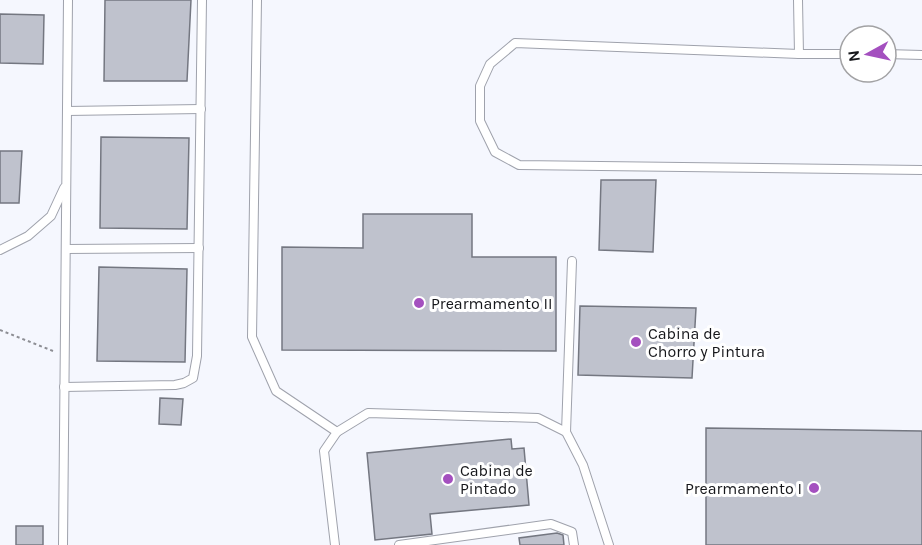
<svg xmlns="http://www.w3.org/2000/svg" width="922" height="545" font-family="Karla,sans-serif">
  <style>
    .building { fill: #bfc2cd; stroke: #747781; stroke-width: 1.5 }
    .lines { fill: none; stroke-linecap: round; stroke-linejoin: round }
    .service-casing { stroke: #9fa2ac; stroke-width: 10 }
    .path { stroke: #8d8e94; stroke-width: 2; stroke-dasharray: 3 3; stroke-linecap: butt }
    .service { stroke: #fff; stroke-width: 8 }
    .poi-dot { fill: #a450bf; stroke: #fff; stroke-width: 2 }
    .labels { text-anchor: middle; stroke-width: 6; stroke-linejoin: round; paint-order: stroke }
    .poi-label { font-size: 16px; fill: #16171b; stroke: #fff; text-anchor: start }
  </style>
  <rect width="100%" height="100%" fill="#f5f7fe"/>
  <g class="building">
    <path d="M105,0h86l-4,81h-83z"/>
    <path d="M0,14l44,1 -1,49 -43,-1z"/>
    <path d="M101,137l88,1 -2,91 -87,-1z"/>
    <path d="M0,151h22l-3,52h-19z"/>
    <path d="M601,180h55l-3,72 -54,-2z"/>
    <path d="M363,214h109v43h84v94l-274,-1v-103l81,1z"/>
    <path d="M99,267l88,2 -2,93 -88,-1z"/>
    <path d="M580,306l116,2 -4,70 -114,-3z"/>
    <path d="M160,398l23,1 -2,26 -22,-1z"/>
    <path d="M706,428l216,3v114h-216z"/>
    <path d="M511,439l1,10 12,-1 5,57 -99,9 2,20 -57,6 -8,-87z"/>
    <rect x="16" y="526" width="27" height="19"/>
    <path d="M557,533l6,2 1,10h-44l-1,-7z"/>
  </g>
  <g class="lines">
    <defs>
      <g id="service">
        <path d="M257,0l-5,337 24,54 61,41 -13,19 11,94"/>
        <path d="M798,0l1,54"/>
        <path d="M850,54h-51l-284,-11 -25,21 -10,22v35l15,31 24,13 403,5"/>
        <path d="M886,54l36,1"/>
        <path d="M67,111l134,-2"/>
        <path d="M66,249l133,-1"/>
        <path d="M0,250l28,-14 23,-20 13,-28"/>
        <path d="M64,387l111,-2 9,-2 9,-5 4,-22 5,-356"/>
        <path d="M337,432l31,-19 170,5 28,14 17,33 26,80"/>
        <path d="M566,432l6,-171"/>
        <path d="M63,545l5,-545"/>
        <path d="M399,545l152,-21 21,8 2,13"/>
      </g>
    </defs>
    <use href="#service" class="service-casing"/>
    <path class="path" d="M0,330l53,21"/>
    <use href="#service" class="service"/>
  </g>
  <g class="poi-dot">
    <circle cx="419" cy="303" r="6"/>
    <circle cx="636" cy="342" r="6"/>
    <circle cx="448" cy="479" r="6"/>
    <circle cx="814" cy="488" r="6"/>
  </g>
  <g class="labels">
    <g class="poi-label">
      <text x="431" y="309">Prearmamento II</text>
      <text x="648" y="339">Cabina de<tspan x="648" dy="18">Chorro y Pintura</tspan></text>
      <text x="460" y="476">Cabina de<tspan x="460" dy="18">Pintado</tspan></text>
      <text x="802" y="494" text-anchor="end">Prearmamento I</text>
    </g>
  </g>
  <g transform="translate(868 54) rotate(262)"><circle r="28" fill="#ffffff" stroke="#a2a2a4" stroke-width="1.5"/>
  <path d="M0-4.5L10 22L0 15L-10 22Z" fill="#a450bf"/>
  <text y="-9" font-size="16" font-weight="bold" text-anchor="middle" fill="#16171b">N</text>
  </g>
</svg>
